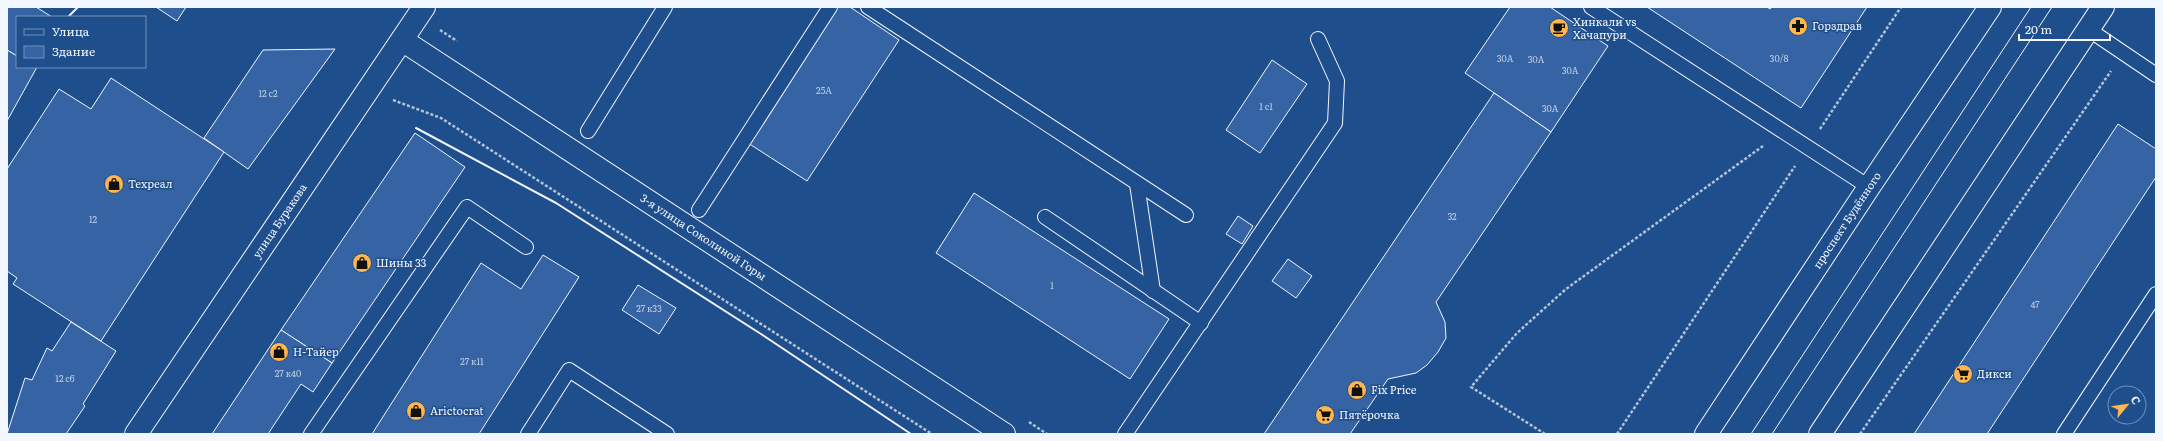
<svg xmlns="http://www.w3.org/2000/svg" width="2163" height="441" font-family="Literata,serif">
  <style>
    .building { fill: #3563a3; stroke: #f2f6ff }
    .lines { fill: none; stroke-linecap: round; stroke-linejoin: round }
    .service-casing { stroke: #f2f6ff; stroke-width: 16 }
    .minor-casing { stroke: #f2f6ff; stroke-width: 24 }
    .tertiary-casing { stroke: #f2f6ff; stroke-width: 24 }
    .secondary-casing { stroke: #f2f6ff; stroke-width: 24 }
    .path { stroke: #b3c4dc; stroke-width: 2.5; stroke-dasharray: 3 2; stroke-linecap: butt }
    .service { stroke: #1f4e8c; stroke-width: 14 }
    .minor { stroke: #1f4e8c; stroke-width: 22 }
    .tertiary { stroke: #1f4e8c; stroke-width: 22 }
    .secondary { stroke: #1f4e8c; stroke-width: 22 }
    .tram { stroke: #f2f6ff; stroke-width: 1 }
    .wall { stroke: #f2f6ff; stroke-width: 2 }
    .labels { text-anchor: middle; stroke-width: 3; stroke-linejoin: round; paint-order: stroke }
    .number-label { font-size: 9px; fill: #c3d1e8 }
    .poi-label { font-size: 11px; fill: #f2f6ff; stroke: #1f4e8c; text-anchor: start }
    .street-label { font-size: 11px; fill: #f2f6ff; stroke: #1f4e8c }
  </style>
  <rect width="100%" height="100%" fill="#1f4e8c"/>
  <g class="building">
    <path d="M7,7h29l16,10h-35v39l-10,-6z"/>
    <path d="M156,7h30l-9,14z"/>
    <path d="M837,7h13l49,33 -92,141 -59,-38z"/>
    <path d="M1510,7h40l58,39 -57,86 -86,-59z"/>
    <path d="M1647,7h120l3,2 2,-2h95l-66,101z"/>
    <path d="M335,49l-87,120 -44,-31 59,-88z"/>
    <path d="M7,50l10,6v11h20l-30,54z"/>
    <path d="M1272,60l35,24 -47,69 -34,-23z"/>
    <path d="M111,78l113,74 -123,189 -88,-57 4,-6 -10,-7v-102l52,-80 32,20z"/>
    <path d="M1494,93l57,39 -115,170 9,20 1,16 -8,14 -11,13 -11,8 -28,6 -38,55h-86z"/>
    <path d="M2118,124l38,25v28l-169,257h-73z"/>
    <path d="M415,133l50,34 -133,196 -51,-33z"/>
    <path d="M974,193l195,126 -39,60 -194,-126z"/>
    <path d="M1238,216l15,10 -11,18 -16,-10z"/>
    <path d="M543,255l36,22 -100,157h-107l109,-171 40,26z"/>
    <path d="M1288,259l24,17 -16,22 -24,-17z"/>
    <path d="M638,285l38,23 -17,26 -37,-24z"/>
    <path d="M71,322l45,29 -33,53 2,2 -19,28h-59l18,-56 7,2 15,-32 5,3z"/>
    <path d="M281,330l51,33 -19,29 -12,-8 -33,50h-56z"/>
  </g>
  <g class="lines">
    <defs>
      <g id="service">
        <path d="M868,7l318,208"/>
        <path d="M1591,7l278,180"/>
        <path d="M2088,29l68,46"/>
        <path d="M588,131l77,-124"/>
        <path d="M1137,184l16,107"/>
        <path d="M699,210l131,-203"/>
        <path d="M1045,217l156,106"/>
        <path d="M311,434l156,-227 59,40"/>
        <path d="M528,434l41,-64 98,64"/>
        <path d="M1125,434l210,-311 2,-42 -19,-42"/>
        <path d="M2064,434l92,-140"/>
      </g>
      <g id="minor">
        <path id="s1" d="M402,40l602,394"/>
      </g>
      <g id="tertiary">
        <path id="s2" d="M136,434l288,-427"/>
      </g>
      <g id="secondary">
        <path id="s3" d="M1706,434l163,-247 121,-180"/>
        <path d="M1820,434l283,-427"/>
      </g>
    </defs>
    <use href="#service" class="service-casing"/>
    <use href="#minor" class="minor-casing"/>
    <use href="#tertiary" class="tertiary-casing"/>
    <use href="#secondary" class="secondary-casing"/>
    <g class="path">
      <path d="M440,30l17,11"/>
      <path d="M393,100l48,18 491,316"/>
      <path d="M1820,129l81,-122"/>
      <path d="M1029,422l18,12"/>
      <path d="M1545,434l-74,-47 46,-54 49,-44 197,-143"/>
      <path d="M1617,434l178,-268"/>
      <path d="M1860,434l251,-363"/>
    </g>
    <use href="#service" class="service"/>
    <use href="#minor" class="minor"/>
    <use href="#tertiary" class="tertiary"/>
    <use href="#secondary" class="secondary"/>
    <g class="tram">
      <path d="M1751,434l280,-427"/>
      <path d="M1772,434l280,-427"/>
    </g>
    <g class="wall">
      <path d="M68,17l10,-10"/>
      <path d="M416,128l140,75 205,131 150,100"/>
    </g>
  </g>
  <defs>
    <symbol id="pharmacy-disc" viewBox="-11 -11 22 22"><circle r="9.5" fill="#ffb74d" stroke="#1f4e8c"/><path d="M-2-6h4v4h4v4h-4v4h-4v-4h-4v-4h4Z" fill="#111"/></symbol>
    <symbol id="cafe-disc" viewBox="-11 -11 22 22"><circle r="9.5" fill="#ffb74d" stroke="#1f4e8c"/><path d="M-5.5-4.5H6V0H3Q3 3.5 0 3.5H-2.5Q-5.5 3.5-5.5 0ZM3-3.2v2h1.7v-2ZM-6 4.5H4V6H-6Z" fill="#111"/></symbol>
    <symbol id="shop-disc" viewBox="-11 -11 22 22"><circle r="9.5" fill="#ffb74d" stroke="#1f4e8c"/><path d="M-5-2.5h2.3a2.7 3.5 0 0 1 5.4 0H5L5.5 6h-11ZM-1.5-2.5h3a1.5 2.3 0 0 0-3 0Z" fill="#111"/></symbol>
    <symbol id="supermarket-disc" viewBox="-11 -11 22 22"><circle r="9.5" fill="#ffb74d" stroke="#1f4e8c"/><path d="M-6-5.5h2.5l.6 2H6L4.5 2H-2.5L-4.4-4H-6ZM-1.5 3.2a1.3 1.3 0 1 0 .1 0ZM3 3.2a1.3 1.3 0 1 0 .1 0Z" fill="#111"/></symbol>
  </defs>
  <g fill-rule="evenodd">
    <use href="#pharmacy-disc" x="1787" y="15" width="22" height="22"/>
    <use href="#cafe-disc" x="1548" y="17" width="22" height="22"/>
    <use href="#shop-disc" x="103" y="173" width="22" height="22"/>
    <use href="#shop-disc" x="351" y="252" width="22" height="22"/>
    <use href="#shop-disc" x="268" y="341" width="22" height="22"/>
    <use href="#supermarket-disc" x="1952" y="363" width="22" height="22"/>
    <use href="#shop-disc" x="1346" y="379" width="22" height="22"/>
    <use href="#shop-disc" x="405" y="400" width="22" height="22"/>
    <use href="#supermarket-disc" x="1314" y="404" width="22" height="22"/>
  </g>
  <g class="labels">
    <g class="number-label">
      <text x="1505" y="62">30А</text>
      <text x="1779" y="62">30/8</text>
      <text x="1536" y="63">30А</text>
      <text x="1570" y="74">30А</text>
      <text x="824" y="94">25А</text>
      <text x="268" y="97">12 с2</text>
      <text x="1266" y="110">1 с1</text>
      <text x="1550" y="112">30А</text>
      <text x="1452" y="220">32</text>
      <text x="93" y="223">12</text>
      <text x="1052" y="289">1</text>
      <text x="2035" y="308">47</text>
      <text x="649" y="312">27 к33</text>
      <text x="472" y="365">27 к11</text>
      <text x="288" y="377">27 к40</text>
      <text x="65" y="382">12 с6</text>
    </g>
    <g class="poi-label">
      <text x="1573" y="26">Хинкали vs<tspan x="1573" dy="13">Хачапури</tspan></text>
      <text x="1812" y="30">Горздрав</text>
      <text x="128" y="188">Техреал</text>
      <text x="376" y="267">Шины 33</text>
      <text x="293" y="356">Н-Тайер</text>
      <text x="1977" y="378">Дикси</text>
      <text x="1371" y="394">Fix Price</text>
      <text x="430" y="415">Arictocrat</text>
      <text x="1339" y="419">Пятёрочка</text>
    </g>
    <g class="street-label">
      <text dy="4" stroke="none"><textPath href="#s3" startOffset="256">проспект Будённого</textPath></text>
      <text dy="4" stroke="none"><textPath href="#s2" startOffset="257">улица Буракова</textPath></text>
      <text dy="4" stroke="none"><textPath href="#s1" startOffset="360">3-я улица Соколиной Горы</textPath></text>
    </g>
  </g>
  <rect width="2163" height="441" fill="none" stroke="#f2f6ff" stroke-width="16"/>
  <rect x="16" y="16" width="130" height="52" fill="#1f4e8c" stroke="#7391ba"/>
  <rect x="24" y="29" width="20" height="6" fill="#1f4e8c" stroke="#7391ba"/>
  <text x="52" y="36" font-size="12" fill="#f2f6ff">Улица</text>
  <rect x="24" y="46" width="20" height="12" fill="#3563a3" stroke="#7391ba"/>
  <text x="52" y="56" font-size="12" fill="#f2f6ff">Здание</text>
  <g transform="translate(2127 405) rotate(61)"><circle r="19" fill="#1f4e8c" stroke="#7391ba"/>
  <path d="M0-3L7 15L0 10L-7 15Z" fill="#ffb74d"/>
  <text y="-6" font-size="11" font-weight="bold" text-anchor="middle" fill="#f2f6ff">С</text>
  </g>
  <path d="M2019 34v6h91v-6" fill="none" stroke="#f2f6ff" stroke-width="2"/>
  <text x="2025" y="34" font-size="12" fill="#f2f6ff" stroke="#1f4e8c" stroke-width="3" paint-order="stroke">20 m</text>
</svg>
